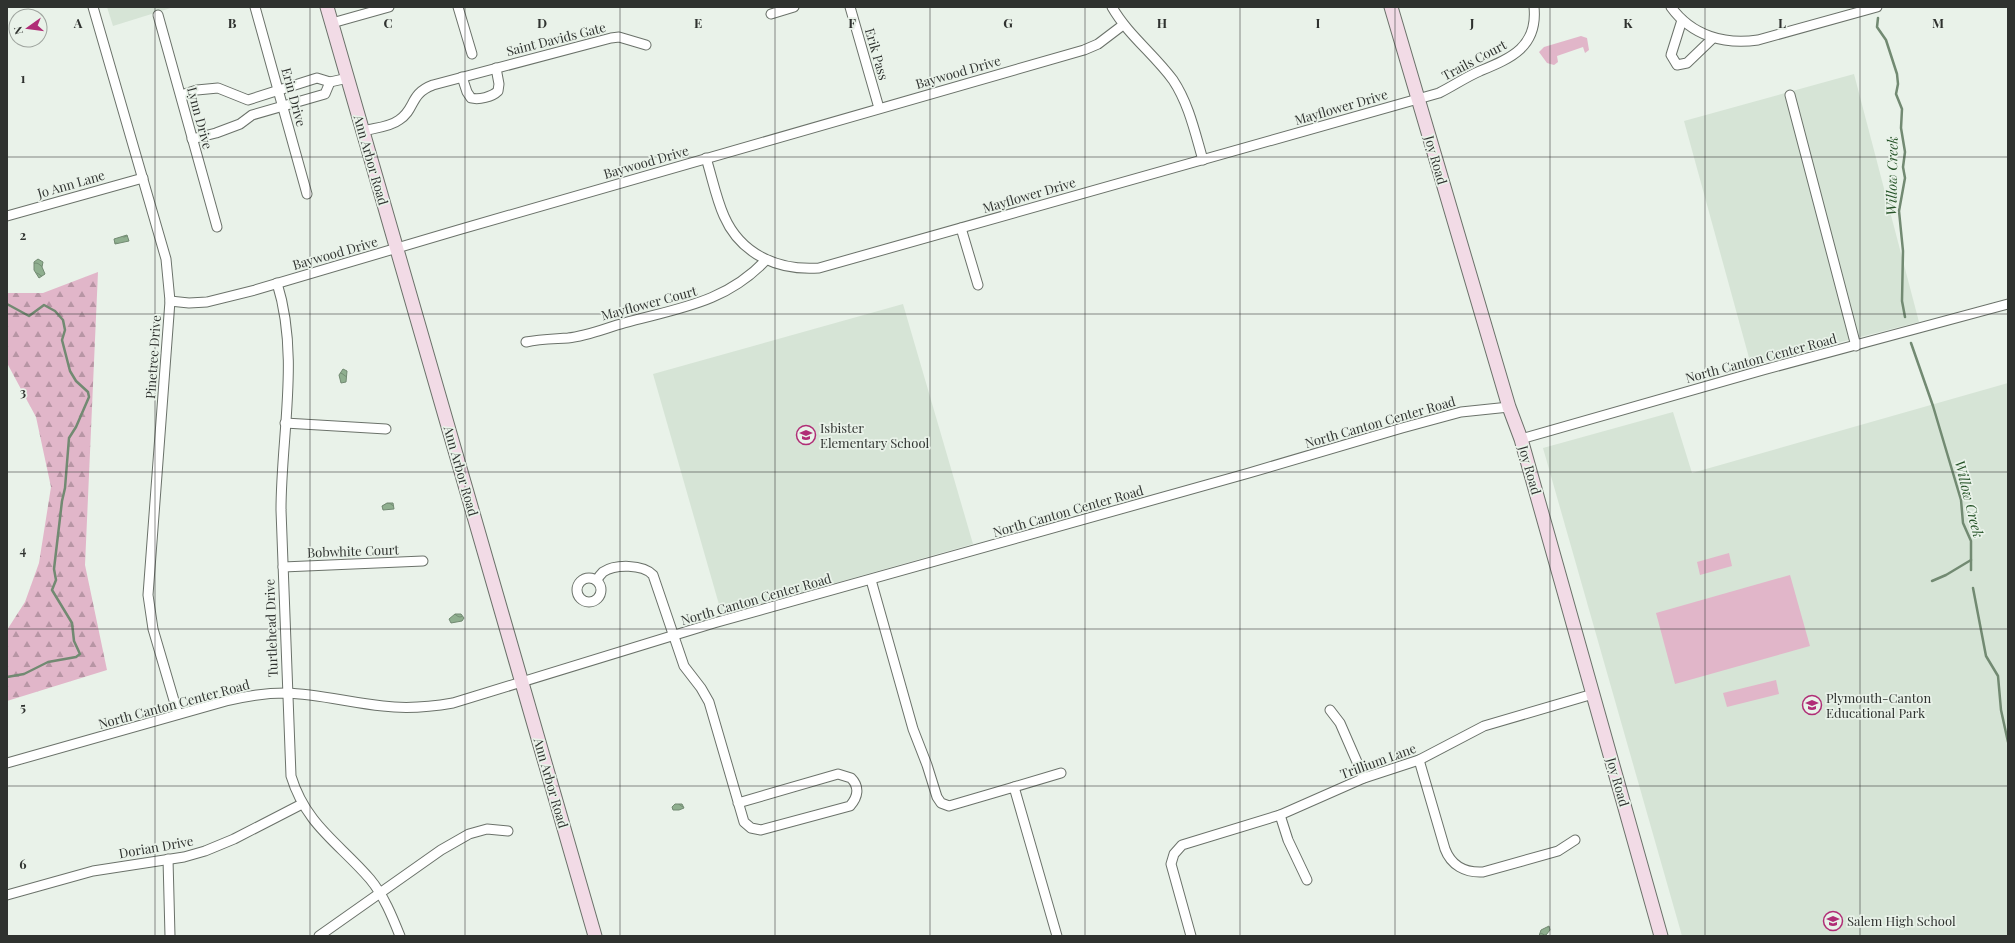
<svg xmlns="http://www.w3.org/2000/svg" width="2015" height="943" font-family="'Playfair Display',serif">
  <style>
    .built { fill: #d6e4d6 }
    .green { fill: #e1b6c9 }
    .forest { fill: url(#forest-firs) }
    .water { fill: url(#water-waves); stroke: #728a72 }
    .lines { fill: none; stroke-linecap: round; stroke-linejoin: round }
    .stream { stroke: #728a72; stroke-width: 2.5 }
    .street-casing { stroke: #6b726a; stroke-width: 11 }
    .secondary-casing { stroke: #6b726a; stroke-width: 15 }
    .street { stroke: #fff; stroke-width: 9 }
    .secondary { stroke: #f2dbe6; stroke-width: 13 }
    .grid { fill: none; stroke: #2f322f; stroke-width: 1; stroke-opacity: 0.55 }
    .labels { text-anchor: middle; stroke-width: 3.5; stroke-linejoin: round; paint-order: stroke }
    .street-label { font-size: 13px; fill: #2f322f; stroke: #e9f2e9 }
    .poi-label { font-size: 13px; fill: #2f322f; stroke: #e9f2e9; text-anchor: start }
    .water-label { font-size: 14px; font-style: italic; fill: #255327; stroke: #e9f2e9 }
    .grid-label { font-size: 13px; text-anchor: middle; font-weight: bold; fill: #2f322f; stroke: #e9f2e9; stroke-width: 3.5; stroke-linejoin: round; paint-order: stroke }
  </style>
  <defs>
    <pattern id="forest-firs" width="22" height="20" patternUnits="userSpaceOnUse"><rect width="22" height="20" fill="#e1b6c9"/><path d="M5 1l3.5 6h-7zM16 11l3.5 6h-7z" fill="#b795a4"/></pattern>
    <pattern id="water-waves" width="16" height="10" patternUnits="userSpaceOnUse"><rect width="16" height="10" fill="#8faf8f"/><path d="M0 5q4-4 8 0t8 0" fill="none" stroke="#758f75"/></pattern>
  </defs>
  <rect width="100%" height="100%" fill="#e9f2e9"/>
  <g class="built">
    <path d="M107,7h67l-61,19z"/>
    <path d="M1854,74l65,248 -168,43 -67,-244z"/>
    <path d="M903,304l70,240 -251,71 -69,-241z"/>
    <path d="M2008,383v553h-326l-139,-488 130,-36 19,61z"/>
  </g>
  <g class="green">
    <path d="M1581,36l6,2 2,12 -4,3 -2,-6 -26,9 1,6 -4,3 -7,-2 -8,-11 5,-5z"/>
    <path d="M1729,553l3,13 -32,9 -3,-13z"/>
    <path d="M1790,575l20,71 -135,38 -19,-71z"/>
    <path d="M1776,680l3,14 -52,13 -4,-14z"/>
  </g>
  <path class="forest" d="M98,272l-13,293 22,105 -100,31v-71l18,-28 14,-39 12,-76 -15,-70 -29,-54v-70h36z"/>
  <g class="water">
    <path d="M127,235l2,6 -14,3 -1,-5z"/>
    <path d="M38,259l5,3 -1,5 3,7 -6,4 -5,-8v-8z"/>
    <path d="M343,369l4,2 -1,11 -5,1 -2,-8z"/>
    <path d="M387,503h6l1,6 -11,1 -1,-4z"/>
    <path d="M455,614h6l3,4 -2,3 -11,2 -2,-4z"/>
    <path d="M675,804h7l2,4 -5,2h-6l-1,-3z"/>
    <path d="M1549,926l1,4 -4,5 -7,1 2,-6z"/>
  </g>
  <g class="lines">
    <g class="stream">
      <path d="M1878,18l-1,9 9,13 11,34 1,10 -2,10 6,15 -1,19 4,24 -2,15 2,11 -6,33 4,40 -1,50 3,16"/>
      <path d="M7,304l22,12 15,-11 11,6 8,9 2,10 -3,10 8,31 6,10 12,11 1,5 -13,30 -7,11 -4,50 -3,13 -8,68 2,11 -4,10 20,33 2,18 6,13 -4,3 -28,5 -24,12 -17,3"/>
      <path d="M1911,343l22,63 28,94 2,23 8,18v29"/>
      <path d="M1932,581l14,-6 25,-15"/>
      <path d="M1973,588l13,68 12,20 3,34 7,32"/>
    </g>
    <defs>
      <g id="street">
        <path d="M93,7l73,252 4,42 -22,294 5,34 25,85"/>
        <path d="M255,7l52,187"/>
        <path d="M458,7l14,47"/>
        <path d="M850,7l29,101"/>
        <path d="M1112,7c16,28 42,47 61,73 16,24 22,53 30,80"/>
        <path d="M1671,7c21,29 54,38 87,33l119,-33"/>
        <path d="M771,14l23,-7"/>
        <path d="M158,15l59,212"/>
        <path d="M1682,20l-11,35 6,10 10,-2 26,-25"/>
        <path d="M332,23l57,-16"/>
        <path d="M462,77l5,15 4,6c8,2 21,-1 27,-7l1,-7 -3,-16"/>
        <path d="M181,95l16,-5 21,-2 30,12 69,-22 13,4 18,-4"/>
        <path d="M1790,95l66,251"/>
        <path d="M363,131c11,-3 27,-4 36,-11 17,-11 10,-26 34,-35l178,-47 8,-1 27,8"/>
        <path d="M192,139l24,-6 24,-9 12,-9 73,-21 5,-12"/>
        <path d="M706,158c6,19 10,40 18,58 17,39 55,55 95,52l620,-175c14,-7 27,-16 41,-22 31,-13 58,-24 54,-64"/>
        <path d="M7,216l136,-38"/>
        <path d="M961,228l17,57"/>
        <path d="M277,283c23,73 4,152 4,227l10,266c15,49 48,67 79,103 14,17 22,37 30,57"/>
        <path d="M170,301l19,2 18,-1 48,-12 203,-60 626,-180 14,-6 25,-19"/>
        <path d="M526,342c14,-3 28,-3 42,-4 19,-2 38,-10 56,-15 55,-15 101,-20 142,-63"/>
        <path d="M285,423l101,6"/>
        <path d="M1521,439l242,-69 245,-66"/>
        <path d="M283,567l140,-6"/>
        <circle cx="589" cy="590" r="12"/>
        <path d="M597,580c1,-2 4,-6 6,-8 12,-8 40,-8 50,3l31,91 17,22 8,14 35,120 7,6 10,2 89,-24c8,-9 10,-19 1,-28l-13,-4 -100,29"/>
        <path d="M871,580l42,149 14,36 10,32 4,6 8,3 65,-19 43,149"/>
        <path d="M1330,710l10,13 24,55"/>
        <path d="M1419,760l26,89c6,16 20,24 38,23l75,-21 17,-11"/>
        <path d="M7,763l219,-62c20,-5 40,-8 60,-8 33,1 65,10 97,13 24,3 47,1 70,-3l261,-80 535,-150 153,-45 59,-16 48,-5"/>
        <path d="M1014,787l47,-14"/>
        <path d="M1280,815l8,25 19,40"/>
        <path d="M168,859l2,77"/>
        <path d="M7,895l86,-24 91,-14 21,-6 29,-12 68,-35"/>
        <path d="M319,936l122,-86 28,-16 18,-5 21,2"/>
        <path d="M1191,936l-20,-72 3,-10 8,-9 98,-30 84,-37 55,-18 65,-34 109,-32"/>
      </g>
      <g id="secondary">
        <path d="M327,7l268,929"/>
        <path d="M1391,7l118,400 12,32 140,497"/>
      </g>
    </defs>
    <use href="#street" class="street-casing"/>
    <use href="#secondary" class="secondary-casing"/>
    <use href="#street" class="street"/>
    <use href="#secondary" class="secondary"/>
  </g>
  <path class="grid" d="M155,7v929M310,7v929M465,7v929M620,7v929M775,7v929M930,7v929M1085,7v929M1240,7v929M1395,7v929M1550,7v929M1705,7v929M1860,7v929M7,157h2001M7,314h2001M7,472h2001M7,629h2001M7,786h2001"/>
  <defs>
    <symbol id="school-ring" viewBox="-11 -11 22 22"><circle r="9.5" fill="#e9f2e9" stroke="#b02d76" stroke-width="1.5"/><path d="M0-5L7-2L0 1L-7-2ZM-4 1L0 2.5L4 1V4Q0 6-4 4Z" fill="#b02d76"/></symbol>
  </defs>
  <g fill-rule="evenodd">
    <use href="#school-ring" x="795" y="424" width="22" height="22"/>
    <use href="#school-ring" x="1801" y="694" width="22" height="22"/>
    <use href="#school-ring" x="1822" y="910" width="22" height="22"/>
  </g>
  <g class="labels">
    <g class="street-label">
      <text transform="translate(556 39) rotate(-14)" y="5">Saint Davids Gate</text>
      <text transform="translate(877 54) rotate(74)" y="5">Erik Pass</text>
      <text transform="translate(1474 60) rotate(-28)" y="5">Trails Court</text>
      <text transform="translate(958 72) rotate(-16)" y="5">Baywood Drive</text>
      <text transform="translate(294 97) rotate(75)" y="5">Erin Drive</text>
      <text transform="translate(1341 107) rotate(-16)" y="5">Mayflower Drive</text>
      <text transform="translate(200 118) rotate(75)" y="5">Lynn Drive</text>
      <text transform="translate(371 160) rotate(74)" y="5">Ann Arbor Road</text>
      <text transform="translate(1436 160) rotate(74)" y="5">Joy Road</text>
      <text transform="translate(646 162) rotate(-16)" y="5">Baywood Drive</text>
      <text transform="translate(71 184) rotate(-16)" y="5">Jo Ann Lane</text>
      <text transform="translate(1029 195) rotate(-16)" y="5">Mayflower Drive</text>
      <text transform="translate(335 253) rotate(-16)" y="5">Baywood Drive</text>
      <text transform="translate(649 303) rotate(-15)" y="5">Mayflower Court</text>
      <text transform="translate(153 357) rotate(-86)" y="5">Pinetree Drive</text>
      <text transform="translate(1761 358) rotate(-15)" y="5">North Canton Center Road</text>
      <text transform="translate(1380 422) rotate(-16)" y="5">North Canton Center Road</text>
      <text transform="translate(1530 470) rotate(74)" y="5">Joy Road</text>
      <text transform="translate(461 471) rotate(74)" y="5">Ann Arbor Road</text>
      <text transform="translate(1068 511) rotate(-16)" y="5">North Canton Center Road</text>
      <text transform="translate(353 551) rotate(-2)" y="5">Bobwhite Court</text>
      <text transform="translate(756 599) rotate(-16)" y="5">North Canton Center Road</text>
      <text transform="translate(271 628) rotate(-92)" y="5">Turtlehead Drive</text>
      <text transform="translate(174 704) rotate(-15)" y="5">North Canton Center Road</text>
      <text transform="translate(1378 761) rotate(-20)" y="5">Trillium Lane</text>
      <text transform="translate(1618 782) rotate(74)" y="5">Joy Road</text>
      <text transform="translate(551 783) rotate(74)" y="5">Ann Arbor Road</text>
      <text transform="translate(156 847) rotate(-10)" y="5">Dorian Drive</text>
    </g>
    <g class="poi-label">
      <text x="820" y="433">Isbister<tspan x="820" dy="15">Elementary School</tspan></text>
      <text x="1826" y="703">Plymouth-Canton<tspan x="1826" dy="15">Educational Park</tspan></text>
      <text x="1847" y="926">Salem High School</text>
    </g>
    <g class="water-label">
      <text transform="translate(1892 176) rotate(-89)" y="5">Willow Creek</text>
      <text transform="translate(1969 499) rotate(76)" y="5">Willow Creek</text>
    </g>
  </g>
  <g class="grid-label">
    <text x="78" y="28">A</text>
    <text x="232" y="28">B</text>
    <text x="388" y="28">C</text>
    <text x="542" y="28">D</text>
    <text x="698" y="28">E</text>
    <text x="852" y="28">F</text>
    <text x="1008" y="28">G</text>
    <text x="1162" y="28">H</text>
    <text x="1318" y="28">I</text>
    <text x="1472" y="28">J</text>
    <text x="1628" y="28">K</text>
    <text x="1782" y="28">L</text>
    <text x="1938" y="28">M</text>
    <text x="23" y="83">1</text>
    <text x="23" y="240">2</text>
    <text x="23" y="397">3</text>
    <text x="23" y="555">4</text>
    <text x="23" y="712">5</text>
    <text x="23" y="869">6</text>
  </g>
  <rect width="2015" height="943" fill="none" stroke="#2f322f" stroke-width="16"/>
  <g transform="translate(28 28) rotate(256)"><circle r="19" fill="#e9f2e9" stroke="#9fa59f"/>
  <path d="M0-3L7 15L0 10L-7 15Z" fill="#b02d76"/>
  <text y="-6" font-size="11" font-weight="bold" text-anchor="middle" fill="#2f322f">N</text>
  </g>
</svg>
